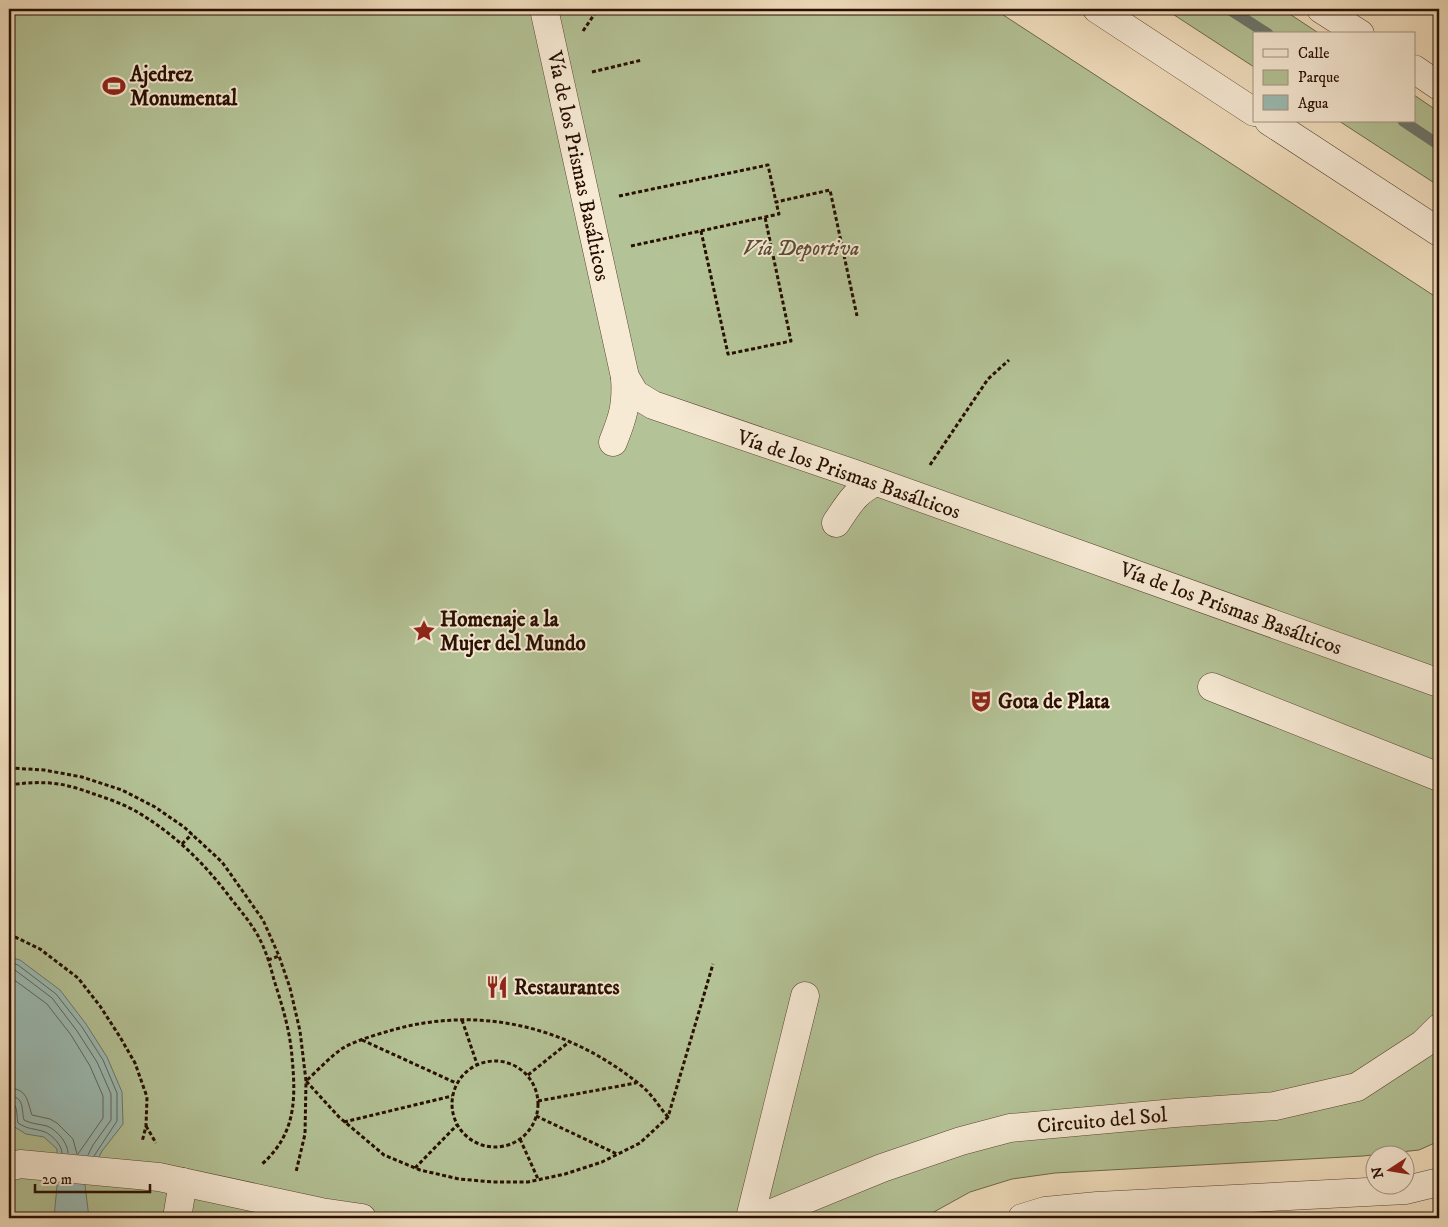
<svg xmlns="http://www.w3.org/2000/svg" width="1448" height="1227" font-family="'IM FELL DW Pica',serif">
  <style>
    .green { fill: #b4c397; stroke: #6e684c }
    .water { fill: #9bbcb5; stroke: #6d766d }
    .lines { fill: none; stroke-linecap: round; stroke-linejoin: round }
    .shore { stroke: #61655a; stroke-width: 1 }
    .stream { stroke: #6d766d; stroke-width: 11 }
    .minor-casing { stroke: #5a4230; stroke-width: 29 }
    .path { stroke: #270e00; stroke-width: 3; stroke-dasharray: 4 2.5; stroke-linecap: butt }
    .minor { stroke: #f7ead5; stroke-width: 28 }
    .labels { text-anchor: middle; stroke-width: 4; stroke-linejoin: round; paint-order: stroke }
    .poi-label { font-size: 21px; font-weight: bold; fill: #270e00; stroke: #f7ead5; text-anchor: start }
    .street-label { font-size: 21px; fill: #270e00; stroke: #f7ead5 }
    .park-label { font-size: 21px; font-style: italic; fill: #584d35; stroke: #f7ead5 }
  </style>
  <rect width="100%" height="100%" fill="#f2dfbf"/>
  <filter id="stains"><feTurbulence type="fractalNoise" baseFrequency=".004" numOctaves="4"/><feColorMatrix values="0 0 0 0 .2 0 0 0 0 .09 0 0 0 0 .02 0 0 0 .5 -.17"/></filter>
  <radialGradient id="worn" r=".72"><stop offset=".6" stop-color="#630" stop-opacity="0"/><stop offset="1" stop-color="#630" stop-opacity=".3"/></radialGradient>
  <g class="green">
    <path d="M9,9h985l445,290v842l-20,9 -56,6 -308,17 -43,6 -42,13 -47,26h-914z"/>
    <path d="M1165,9h117l38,25h-66v33z"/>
    <path d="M1414,95l25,17v74l-100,-65h75z"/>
  </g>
  <path class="water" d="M9,957l11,3 40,30 26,34 21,33 15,35 1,32 -21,27 -17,34 4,33h-35l3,-32v-37l-13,-12 -18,-3 -13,-8 -2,-23 -2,-2z"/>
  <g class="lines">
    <g class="shore">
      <path d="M9,962l9,3 38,29 26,33 21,33 14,33v28l-23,35"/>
      <path d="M9,968l6,2 37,28 25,33 20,31 14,32v26l-18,25 -5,10"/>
      <path d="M9,976l38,28 24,31 19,31 13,30v22l-25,36"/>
      <path d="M9,1088c19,1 18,13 23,27l18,4 7,4 16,16 4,15"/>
      <path d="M9,1096c16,1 12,12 15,24 8,4 15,4 23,6 10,4 21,17 21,27"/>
      <path d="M9,1102c10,1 7,13 9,21 11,7 16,5 27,9 7,3 17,13 17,21"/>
    </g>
    <g class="stream">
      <path d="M1229,9l39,25"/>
      <path d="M1403,121l36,24"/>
    </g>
    <defs>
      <g id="minor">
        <path d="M544,9l81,368 10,17 18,11 199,68 587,210"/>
        <path d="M1097,9l157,103"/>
        <path d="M1321,9l39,25"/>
        <path d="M1414,69l25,17"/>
        <path d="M1269,121l170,111"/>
        <path d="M613,442c10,-25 14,-37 12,-65"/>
        <path d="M836,523c13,-19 18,-30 39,-41"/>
        <path d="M1212,687l227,90"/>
        <path d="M9,1167l11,-3 139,13 162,35 41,6"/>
        <path d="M177,1218l6,-36"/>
        <path d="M750,1218l55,-222"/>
        <path d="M760,1218l122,-50 79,-27 49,-13 165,-15 100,-7 82,-19 66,-43 16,-16"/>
        <path d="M1022,1218l23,-7 52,-5 309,-16 33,-8"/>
      </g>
    </defs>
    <use href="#minor" class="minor-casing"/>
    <g class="path">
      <path d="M583,31l15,-22"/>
      <path d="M592,72l50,-12"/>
      <path d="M619,196l149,-31 8,37 54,-12 27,126"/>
      <path d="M701,231l27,123 63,-13 -26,-124"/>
      <path d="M631,246l148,-32 -3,-12"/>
      <path d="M930,465l58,-86 21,-19"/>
      <path d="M9,768l35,2 38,7 40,13 33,17 29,20 38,35 22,31 19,27 16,36 11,32 10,43 6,50 -1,53 -9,38"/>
      <path d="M9,785c14,-2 27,-3 41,-2 15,1 30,6 44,11 15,5 32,11 45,19 38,23 67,52 93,87 9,11 18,22 25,34 8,14 13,30 17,46 8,25 16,50 18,77 4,42 4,77 -30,107"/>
      <path d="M182,844l10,-10"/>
      <path d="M9,934l31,15 38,29 22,28 20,31 15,26 12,34 -1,29 -4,16"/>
      <path d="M268,960l11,-4"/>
      <path d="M462,1020l15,44"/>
      <path d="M362,1040l94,43"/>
      <circle cx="495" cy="1104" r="43"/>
      <path d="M528,1075l41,-33"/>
      <path d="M538,1101l98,-18"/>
      <path d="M536,1116l81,38"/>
      <path d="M668,1117c-8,-9 -15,-21 -24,-29 -70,-59 -159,-83 -248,-59 -17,5 -37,10 -53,19 -11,7 -27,24 -37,33l33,36 45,38 36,15 39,9 34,3h35l37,-8 37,-12 38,-19 28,-26 45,-153"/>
      <path d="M344,1122l108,-26"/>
      <path d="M146,1126l10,17"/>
      <path d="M520,1139l18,40"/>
      <path d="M415,1168l42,-43"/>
    </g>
    <use href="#minor" class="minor"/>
  </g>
  <defs>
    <symbol id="stadium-bare" viewBox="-9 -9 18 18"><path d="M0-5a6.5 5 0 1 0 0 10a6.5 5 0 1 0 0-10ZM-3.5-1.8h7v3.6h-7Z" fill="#8f2418" stroke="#f7ead5" stroke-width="2.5" paint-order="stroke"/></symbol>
    <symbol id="sight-bare" viewBox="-9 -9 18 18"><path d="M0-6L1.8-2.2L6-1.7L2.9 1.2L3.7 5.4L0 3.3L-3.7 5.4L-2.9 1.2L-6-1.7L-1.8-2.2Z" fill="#8f2418" stroke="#f7ead5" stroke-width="2.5" paint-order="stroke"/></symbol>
    <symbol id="theatre-bare" viewBox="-9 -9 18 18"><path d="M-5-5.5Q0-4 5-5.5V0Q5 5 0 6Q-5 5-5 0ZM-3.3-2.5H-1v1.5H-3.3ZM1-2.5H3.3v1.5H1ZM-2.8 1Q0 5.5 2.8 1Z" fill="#8f2418" stroke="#f7ead5" stroke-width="2.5" paint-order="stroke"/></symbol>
    <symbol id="restaurant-bare" viewBox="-9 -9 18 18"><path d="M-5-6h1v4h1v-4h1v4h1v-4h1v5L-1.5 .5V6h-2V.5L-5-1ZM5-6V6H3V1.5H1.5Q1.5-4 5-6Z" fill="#8f2418" stroke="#f7ead5" stroke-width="2.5" paint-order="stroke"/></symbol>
  </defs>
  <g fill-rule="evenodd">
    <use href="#stadium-bare" x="98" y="70" width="32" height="32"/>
    <use href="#sight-bare" x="408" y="615" width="32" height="32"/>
    <use href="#theatre-bare" x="965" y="685" width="32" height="32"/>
    <use href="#restaurant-bare" x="481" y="971" width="32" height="32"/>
  </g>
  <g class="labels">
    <g class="poi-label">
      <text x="130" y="81">Ajedrez<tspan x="130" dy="24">Monumental</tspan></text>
      <text x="440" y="626">Homenaje a la<tspan x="440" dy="24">Mujer del Mundo</tspan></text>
      <text x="998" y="708">Gota de Plata</text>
      <text x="514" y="994">Restaurantes</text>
    </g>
    <g class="street-label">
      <text transform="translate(579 166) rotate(78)" y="7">Vía de los Prismas Basálticos</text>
      <text transform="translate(849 474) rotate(19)" y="7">Vía de los Prismas Basálticos</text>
      <text transform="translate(1231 608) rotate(20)" y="7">Vía de los Prismas Basálticos</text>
      <text transform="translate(1102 1120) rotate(-5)" y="7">Circuito del Sol</text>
    </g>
    <g class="park-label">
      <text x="801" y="255">Vía Deportiva</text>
    </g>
  </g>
  <rect width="1448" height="1227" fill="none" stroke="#f2dfbf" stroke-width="30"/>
  <rect x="10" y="10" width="1428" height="1207" fill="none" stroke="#270e00" stroke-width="2.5"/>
  <rect x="15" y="15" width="1418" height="1197" fill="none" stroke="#270e00"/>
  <rect x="1253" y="32" width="162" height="90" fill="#f7ead5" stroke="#a49280"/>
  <rect x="1263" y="49" width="25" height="8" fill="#f7ead5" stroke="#a49280"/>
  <text x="1298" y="58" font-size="15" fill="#270e00">Calle</text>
  <rect x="1263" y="70" width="25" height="15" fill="#b4c397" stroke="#a49280"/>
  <text x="1298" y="82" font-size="15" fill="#270e00">Parque</text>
  <rect x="1263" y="95" width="25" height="15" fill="#9bbcb5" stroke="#a49280"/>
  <text x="1298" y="108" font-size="15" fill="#270e00">Agua</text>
  <g transform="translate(1390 1170) rotate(258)"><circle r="24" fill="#f7ead5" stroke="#a49280"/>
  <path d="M0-4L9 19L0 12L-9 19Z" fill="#8f2418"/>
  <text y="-8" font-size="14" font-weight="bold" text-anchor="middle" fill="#270e00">N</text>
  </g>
  <path d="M35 1184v8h115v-8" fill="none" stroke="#270e00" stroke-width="2.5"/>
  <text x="42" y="1184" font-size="15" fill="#270e00" stroke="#f7ead5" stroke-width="4" paint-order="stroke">20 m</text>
  <rect width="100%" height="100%" filter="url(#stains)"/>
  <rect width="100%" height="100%" fill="url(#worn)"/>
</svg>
